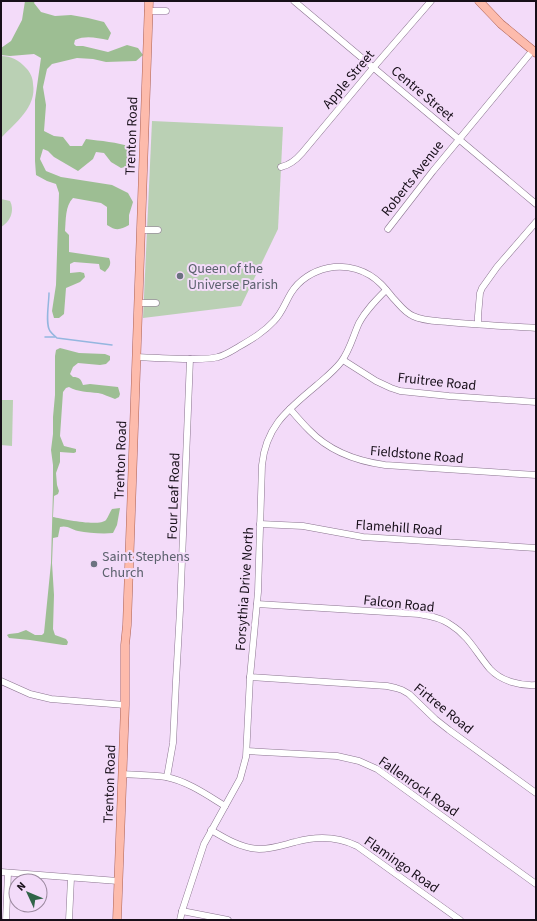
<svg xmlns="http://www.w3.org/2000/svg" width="537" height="921" font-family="'Source Sans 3',sans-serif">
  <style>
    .green { fill: #bad0b4 }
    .forest { fill: #9dbe93 }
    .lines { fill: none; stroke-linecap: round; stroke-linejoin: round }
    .stream { stroke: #94b6df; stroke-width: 1.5 }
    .minor-casing { stroke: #8a748f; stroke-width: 7 }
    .major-casing { stroke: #ac6255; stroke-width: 9 }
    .minor { stroke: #fff; stroke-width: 6 }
    .major { stroke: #fdbbac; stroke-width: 8 }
    .worship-dot { fill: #6b7280; stroke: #f3dbf9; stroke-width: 1.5 }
    .labels { text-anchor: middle; stroke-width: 4; stroke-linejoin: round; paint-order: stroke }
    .street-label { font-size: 14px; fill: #170f19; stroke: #f3dbf9 }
    .worship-label { font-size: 14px; fill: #5b616d; stroke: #f3dbf9; text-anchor: start }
  </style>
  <rect width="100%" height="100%" fill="#f3dbf9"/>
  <g class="green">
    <path d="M1,56c10,0 18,4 25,12 4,4 7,10 7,16 4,23 -18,39 -32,54z"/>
    <path d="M152,121l131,6 -5,102 -37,77 -98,12z"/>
    <path d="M1,199l9,2c5,10 0,21 -9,26z"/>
    <path d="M1,400h12l-1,46 -11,-1z"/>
  </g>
  <g class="forest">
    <path d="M25,1h10l-1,2 7,9 14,4 16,-1 17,3 16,4 7,11 -3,7c-11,-2 -22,-5 -33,0l-1,4 2,2h7l25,6 19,-7 11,3 5,7 -7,6 -30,1 -13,-3 -16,-1 -25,6 -5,5 -4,18 3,18 -2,26 10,5 9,1 7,9h12l4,-7c15,2 31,3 45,8 2,7 2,12 -2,19l-8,2 -10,-6 -7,-9 -8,-1 -3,7 -15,12 -24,-14 -6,-6 -5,-2 -3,10 6,12 15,6 51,8 16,8 5,9 -4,13v10c-9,5 -13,6 -22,0v-18l-6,-4 -28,-5c-8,8 -7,22 -8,33l4,4v17l40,6c3,7 0,9 -4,14l-5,-3 -1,-5 -25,-2 -4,2v9l10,-1 4,1 1,4 -5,5 -14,6 -2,26 -5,4h-5l-2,-7 4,-26 3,-92 -3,-9 -9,-3 -11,-6 -1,-14v-61l6,-42 -7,-4 -24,2 -9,-1v-7l10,-7 11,-21z"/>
    <path d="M60,348l19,5 26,1 5,2v4l-4,4 -6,1 -22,-2 -5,4 -3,7 3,3c6,0 8,2 10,8l7,-1 28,3 2,7 -1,3 -4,2c-6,-2 -11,-5 -17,-6 -10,-1 -20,-1 -29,-6l-3,1 -3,4 -3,44 4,10 12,3v3l-2,1 -14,-1v10l-4,11 1,12 2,6 -1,3 -4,2 -1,21c10,2 46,10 53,3 2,-3 4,-8 6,-11l8,-1 -3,17 -4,8c-10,1 -25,0 -35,-2 -7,-2 -11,-6 -18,-4l-2,10 -5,1 -1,25 2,32 -1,34 2,6 11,4 2,3 -1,3h-4l-33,-5 -21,-2 -2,-3 2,-1 9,-1 8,-3 9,5h7l2,-2 7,-70 2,-73v-25l-2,-15 2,-16v-17l2,-22v-39l1,-6z"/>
  </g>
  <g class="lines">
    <g class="stream">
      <path d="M49,293c0,10 -4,31 1,38 2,3 5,5 7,7l55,7"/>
      <path d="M45,337h10"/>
    </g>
    <defs>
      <g id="minor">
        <path d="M294,1l242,203"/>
        <path d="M148,11h18"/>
        <path d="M281,167c9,-2 15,-7 21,-14l71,-85 58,-67"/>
        <path d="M388,229l45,-58 100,-121"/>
        <path d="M141,230h17"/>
        <path d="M138,303h18"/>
        <path d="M478,324v-8l2,-23 2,-5 15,-21 39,-45"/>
        <path d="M137,357c19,1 38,2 57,2 8,0 17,0 24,-2 8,-2 15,-7 22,-11 12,-7 24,-14 34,-25 8,-8 11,-18 17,-28 8,-13 22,-22 37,-25 19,-4 39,2 53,16 4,4 8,9 12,14 6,6 11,14 20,18 10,5 24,5 35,6 29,3 59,4 88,6"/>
        <path d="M343,360l33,21 15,7 9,3 49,5 87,6"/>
        <path d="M290,409c6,7 12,14 19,21 20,21 47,31 76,35l151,10"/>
        <path d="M260,524l43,2 60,11 173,11"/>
        <path d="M257,604l162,10c11,2 23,4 32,11 18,11 26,29 39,44 11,12 30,17 46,16"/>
        <path d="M250,677l137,9 9,2 6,2 7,4 26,25 14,11 87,63"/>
        <path d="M1,681l29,13 21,5 74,6"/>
        <path d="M247,751l90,5 22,5 18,8 159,115"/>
        <path d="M122,774c14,1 29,1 44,3 21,4 41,18 59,29"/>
        <path d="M167,777l6,-34 3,-62 4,-71 10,-251"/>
        <path d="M211,830c15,9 30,18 48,19 13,0 24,-4 36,-7 21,-6 42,-6 62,4l103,74"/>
        <path d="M1,872l117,9"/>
        <path d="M182,911l46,9"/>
        <path d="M6,920l2,-47"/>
        <path d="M69,920l2,-42"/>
        <path d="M180,920l2,-9 22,-67 36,-65 6,-22 4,-80 8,-85 4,-127c4,-40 27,-56 55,-80 8,-7 17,-14 24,-23 9,-12 12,-26 18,-39 7,-13 17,-23 27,-33"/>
      </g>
      <g id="major">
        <path d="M479,1l22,23 35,29"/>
        <path d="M117,920l8,-215v-60l2,-20 22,-624"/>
      </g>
    </defs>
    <use href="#minor" class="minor-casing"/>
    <use href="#major" class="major-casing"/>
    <use href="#minor" class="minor"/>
    <use href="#major" class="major"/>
  </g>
  <g class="worship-dot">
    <circle cx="180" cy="276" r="4"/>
    <circle cx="94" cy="564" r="4"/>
  </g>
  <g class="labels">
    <g class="street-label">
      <text transform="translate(348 79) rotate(-50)" y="5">Apple Street</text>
      <text transform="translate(423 93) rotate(40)" y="5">Centre Street</text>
      <text transform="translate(131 136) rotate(-88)" y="5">Trenton Road</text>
      <text transform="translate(412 178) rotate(-52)" y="5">Roberts Avenue</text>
      <text transform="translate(437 381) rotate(6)" y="5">Fruitree Road</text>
      <text transform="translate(417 454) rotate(5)" y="5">Fieldstone Road</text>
      <text transform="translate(120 460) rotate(-88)" y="5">Trenton Road</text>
      <text transform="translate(173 496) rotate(-88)" y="5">Four Leaf Road</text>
      <text transform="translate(399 527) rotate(4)" y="5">Flamehill Road</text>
      <text transform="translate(244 589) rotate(-86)" y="5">Forsythia Drive North</text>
      <text transform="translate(399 603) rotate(6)" y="5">Falcon Road</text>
      <text transform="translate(444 708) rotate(39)" y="5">Firtree Road</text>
      <text transform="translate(109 784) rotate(-88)" y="5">Trenton Road</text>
      <text transform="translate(419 786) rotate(35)" y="5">Fallenrock Road</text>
      <text transform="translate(402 864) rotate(35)" y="5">Flamingo Road</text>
    </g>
    <g class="worship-label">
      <text x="188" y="273">Queen of the<tspan x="188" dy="16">Universe Parish</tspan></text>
      <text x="102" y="561">Saint Stephens<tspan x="102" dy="16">Church</tspan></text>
    </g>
  </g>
  <rect width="537" height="921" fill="none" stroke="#170f19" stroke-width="4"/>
  <g transform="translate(28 893) rotate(314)"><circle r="19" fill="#f3dbf9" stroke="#9b899f"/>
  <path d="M0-3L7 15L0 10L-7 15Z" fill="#306448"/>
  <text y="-6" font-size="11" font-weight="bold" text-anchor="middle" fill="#170f19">N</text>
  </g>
</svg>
